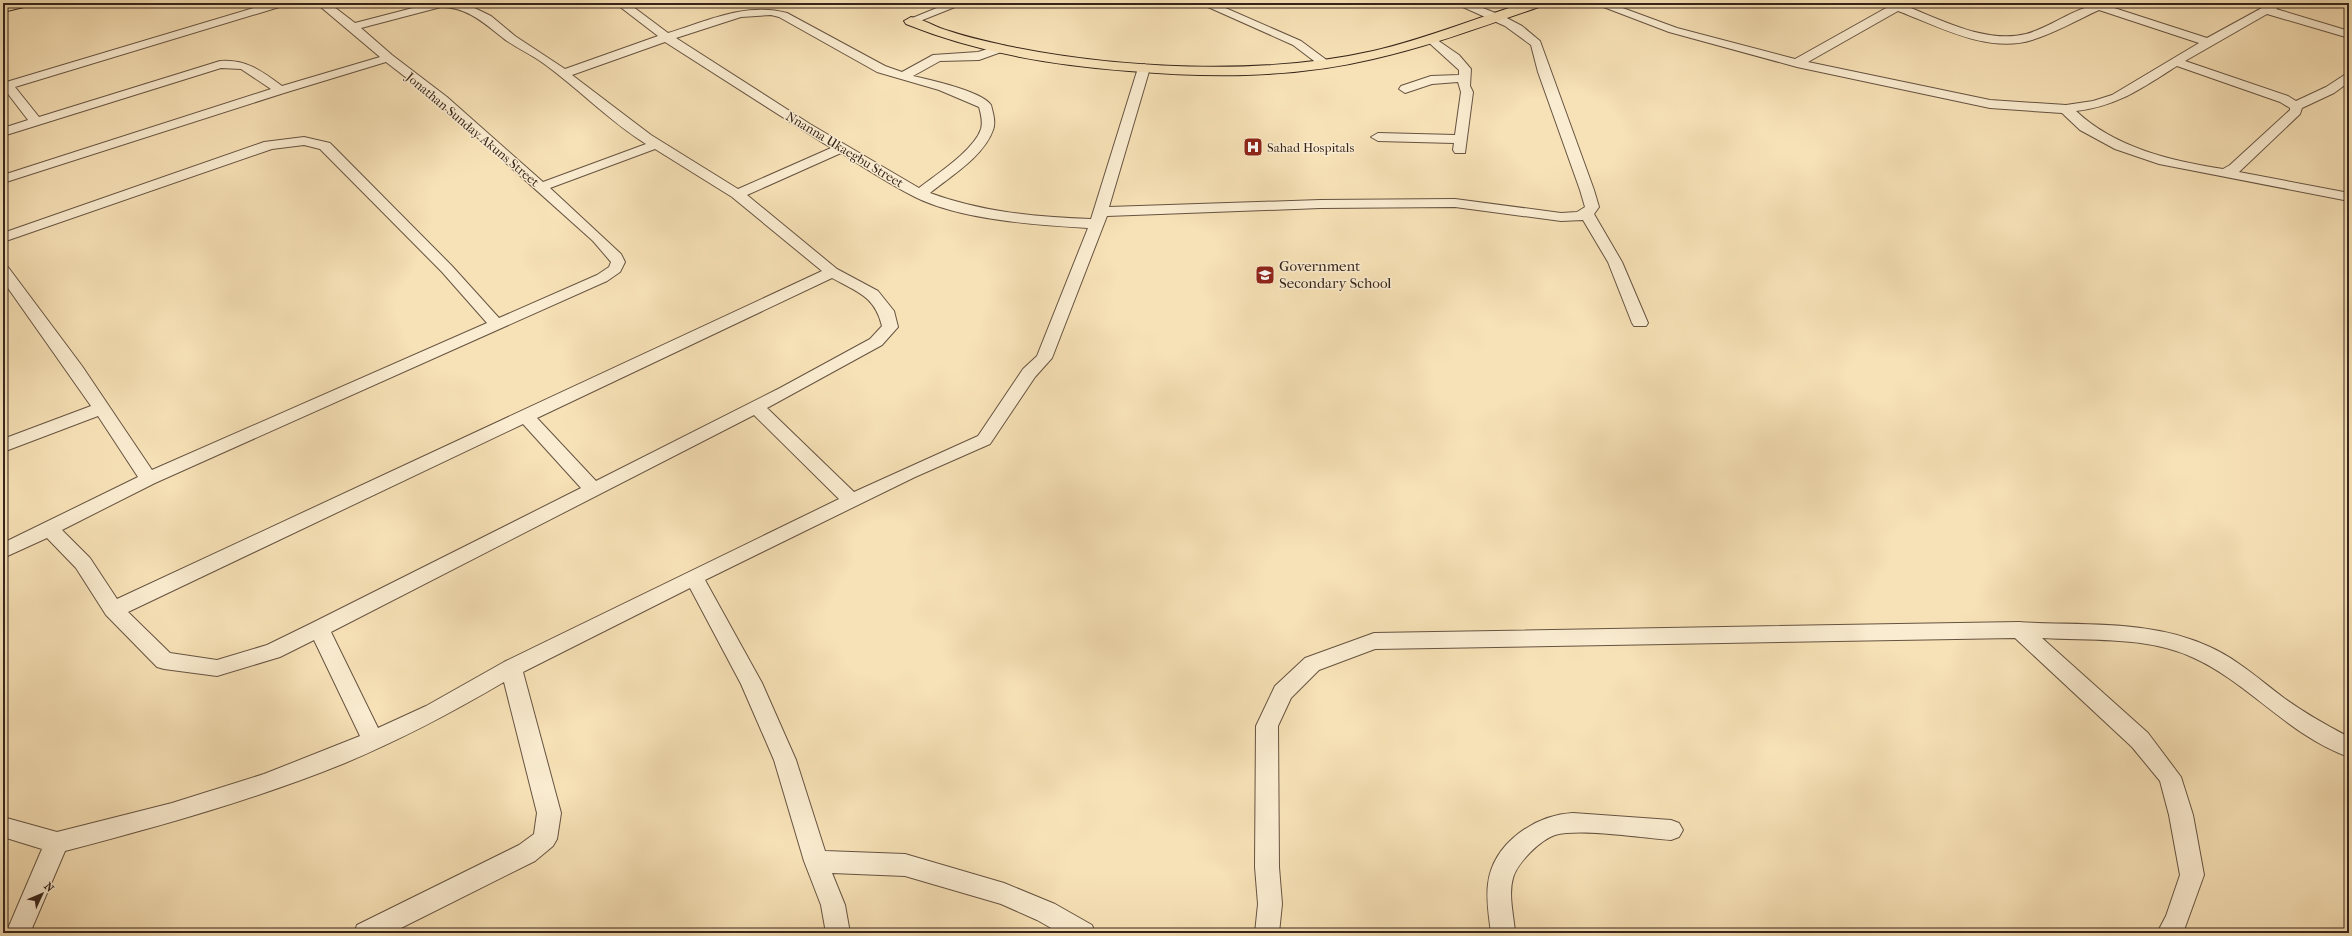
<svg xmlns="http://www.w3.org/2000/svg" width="2352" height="936" font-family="'IM FELL French Canon',serif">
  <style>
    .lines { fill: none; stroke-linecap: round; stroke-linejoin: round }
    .minor-casing { stroke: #665341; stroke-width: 2 }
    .major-casing { stroke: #36241a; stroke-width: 2 }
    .minor { fill: #faecd0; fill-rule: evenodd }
    .major { fill: #f7e1b6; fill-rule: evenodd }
    .labels { text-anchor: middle; stroke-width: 3; stroke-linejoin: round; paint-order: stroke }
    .far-street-label { font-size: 13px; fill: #36241a; stroke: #faecd0 }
    .far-poi-label { font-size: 13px; fill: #36241a; stroke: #faecd0; text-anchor: start }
    .poi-label { font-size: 15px; fill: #36241a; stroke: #faecd0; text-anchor: start }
  </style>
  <rect width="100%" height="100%" fill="#f7e1b6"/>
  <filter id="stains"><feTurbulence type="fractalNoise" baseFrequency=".005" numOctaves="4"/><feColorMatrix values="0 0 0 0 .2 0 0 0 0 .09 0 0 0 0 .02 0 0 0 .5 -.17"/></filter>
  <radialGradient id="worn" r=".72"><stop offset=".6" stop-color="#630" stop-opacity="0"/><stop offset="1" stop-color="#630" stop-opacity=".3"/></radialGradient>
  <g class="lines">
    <defs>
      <g id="minor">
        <path d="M270,3h18l-2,2 -271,82 24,30 181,-56c26,-2 42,10 62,25l98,-29 -64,-54h13l26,20 77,-20h32l27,13 24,20 50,33 93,-33 -43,-33h13l40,30c39,-12 78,-31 119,-20l98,53 17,6 31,-17 45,-3 22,-7 4,2 2,2 -2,2 -25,9 -39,1 -27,15c17,4 69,15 78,29 2,8 5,17 2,25 -9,26 -42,46 -63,63 51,19 107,24 161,26l47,-151 6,-4 6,4 -41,139 211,-7 135,-1 106,14 16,-1 8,-5 -5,-17 -42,-118 -7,-27 -26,-19 -51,-23h16l33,13 19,10 18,15 54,149 5,17 -5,7 28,48 26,61 -2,3h-12l-2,-3 -24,-61 -25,-42 -22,1 -106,-14 -135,1 -213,8 -55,142 -17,19 -45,67 -75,33 -210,103 57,103 34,77 29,91 80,3 99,29 51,21 37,21 3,8h-35l-23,-13 -36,-16 -96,-28 -73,-3 13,32 5,28h-24l-5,-28 -17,-44 -30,-101 -33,-76 -51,-96 -167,84 38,141 -4,26 -4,7 -18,15 -144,72h-37l3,-8 162,-80 15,-11 3,-21 -33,-131c-51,30 -104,58 -159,81 -91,37 -185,63 -280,88l-35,82h-24l36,-84 -39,-12v-20l54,15 115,-29 92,-29 96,-38 -46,-96 -34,17 -63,19 -53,-7 -7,-2 -51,-52 -30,-47 -29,-30 -44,20v-15l135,-66 -40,-61 -95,36v-13l88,-33 -88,-125v-16l5,2 74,99 70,104 335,-147 -45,-51 -122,-123 -16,-4 -32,4 -269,93v-9l261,-91 40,-5 26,6 122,123 47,52 98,-43 12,-8 2,-5 -18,-21 -154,-138 -53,-41 -102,31 -281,90v-8l268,-86 -30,-20 -20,-1 -218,68v-8l25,-8 -23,-30 -2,1v-8zM441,7c28,0 45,18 66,34 12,8 25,14 36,22 35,25 66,58 103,81l-103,38 -96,-85 -55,-42 -31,-27zM771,15l8,2 98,55 62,18 40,17c2,7 4,15 2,22 -7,21 -44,45 -62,59l-109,-64 -134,-86 65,-21zM665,42l166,106 -93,41 -87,-54 -79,-60zM655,149l77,48 90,74 -705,328 -27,-41 -28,-28 93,-47 452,-202 13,-9 5,-10 -4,-8 -71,-66zM841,153c24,15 48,31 74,44 46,23 122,28 173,31l-51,128 -14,13 -45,67 -124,56 -87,-84 115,-63 16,-18 -4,-16 -16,-20 -41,-22 -90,-74zM832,278c25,14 43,18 50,48l-12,13 -90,49 -184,93 -59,-63zM754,415l85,84 -335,163 -78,44 -48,22 -47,-96zM523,424l58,64 -269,135 -45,22 -50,15 -47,-7 -42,-41z"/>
        <path d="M949,3h16l-50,20h-8l-2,-2z"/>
        <path d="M1199,3h15l87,38 31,23 -2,3h-8l-29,-22z"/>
        <path d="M1593,3h16l68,25 118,31 100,-56h14l-3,3c36,14 80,38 120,28 29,-8 53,-31 85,-31l-3,3 99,32 64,-35h14l-9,6 73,22v7l-82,-24 -82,47 103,35 8,5 30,-14 23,-15v10l-15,11 -32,15 -2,6 -61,58 110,21v8l-190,-37 -44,-15 -35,-19 -18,-17 -72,-5 -193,-41 -128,-35zM2099,10l100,33 -87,52 -19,6 -27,4 -76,-5 -182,-38 90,-51c40,15 90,43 134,29 23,-7 45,-20 67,-30zM2177,66l103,36 10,6v2l-60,55 -7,4c-51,-8 -108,-21 -147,-58 42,-5 66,-23 101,-45z"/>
        <path d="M1430,35l29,20 12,14 -1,17 3,6 -8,61h-10l-2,-3 1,-7 -76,-2 -7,-4 7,-4 77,2 6,-43 -3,-10 -26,2 -27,9 -6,-4 2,-3 30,-10 28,-1v-5l-33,-30 -2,-2z"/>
        <path d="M2019,622c63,4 132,-3 191,25 27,12 50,33 74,51 21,15 42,27 65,39v20c-60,-21 -100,-74 -155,-99 -46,-22 -103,-17 -152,-20l106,95 33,44 12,38 11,60 -21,58h-26l9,-17 14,-41 -11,-60 -9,-34 -28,-34 -117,-109 -640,11 -56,21 -28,28 -13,28 1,141 3,37 -3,29h-24l3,-29 -3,-37 1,-141 19,-40 30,-28 69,-25z"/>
        <path d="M1573,813l98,7 8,3 4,7 -4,7 -8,3c-29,-2 -90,-12 -116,-5 -15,5 -38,28 -42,43 -5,17 1,38 2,55h-24c-2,-16 -5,-33 -3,-49 5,-41 47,-69 85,-71z"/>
      </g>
      <g id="major">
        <path d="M30,3l-2,3 -25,6v-8z"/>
        <path d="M1524,3h20l-2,3c-56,19 -111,40 -169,53 -80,19 -162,19 -244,12 -76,-6 -151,-18 -223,-47l-2,-3 7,-4c10,2 20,7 29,11 22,8 45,13 67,18 111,23 256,30 366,5 52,-12 101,-32 151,-48z"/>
      </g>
    </defs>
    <use href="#minor" class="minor-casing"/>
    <use href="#major" class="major-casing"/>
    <use href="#minor" class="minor"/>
    <use href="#major" class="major"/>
  </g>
  <defs>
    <symbol id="hospital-square" viewBox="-11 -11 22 22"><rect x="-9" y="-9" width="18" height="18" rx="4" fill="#8f2418" stroke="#faecd0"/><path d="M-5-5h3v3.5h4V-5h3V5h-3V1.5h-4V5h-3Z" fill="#fff"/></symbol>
    <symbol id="school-square" viewBox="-11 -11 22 22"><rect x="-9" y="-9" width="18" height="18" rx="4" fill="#8f2418" stroke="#faecd0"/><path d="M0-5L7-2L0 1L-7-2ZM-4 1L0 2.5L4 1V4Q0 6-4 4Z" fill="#fff"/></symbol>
  </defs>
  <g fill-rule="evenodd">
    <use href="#hospital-square" x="1242" y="136" width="22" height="22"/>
    <use href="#school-square" x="1254" y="264" width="22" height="22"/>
  </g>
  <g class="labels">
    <g class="far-street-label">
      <text transform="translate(473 129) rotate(40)" y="5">Jonathan Sunday Akuns Street</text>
      <text transform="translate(845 149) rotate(31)" y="5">Nnanna Ukaegbu Street</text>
    </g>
    <g class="far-poi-label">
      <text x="1267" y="152">Sahad Hospitals</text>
    </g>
    <g class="poi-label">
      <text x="1279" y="271">Government<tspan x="1279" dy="17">Secondary School</tspan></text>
    </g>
  </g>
  <rect width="2352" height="936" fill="none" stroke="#f7e1b6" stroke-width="16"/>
  <rect x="4" y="4" width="2344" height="928" fill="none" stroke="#36241a" stroke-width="2"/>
  <rect x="8" y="8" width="2336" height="920" fill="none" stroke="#36241a"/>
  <g transform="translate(42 894) rotate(46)" stroke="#faecd0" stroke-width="3" paint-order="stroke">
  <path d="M0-3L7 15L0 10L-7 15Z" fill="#36241a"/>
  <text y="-6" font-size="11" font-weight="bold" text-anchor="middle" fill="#36241a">N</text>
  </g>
  <rect width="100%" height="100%" filter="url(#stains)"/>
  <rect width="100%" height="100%" fill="url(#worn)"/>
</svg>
